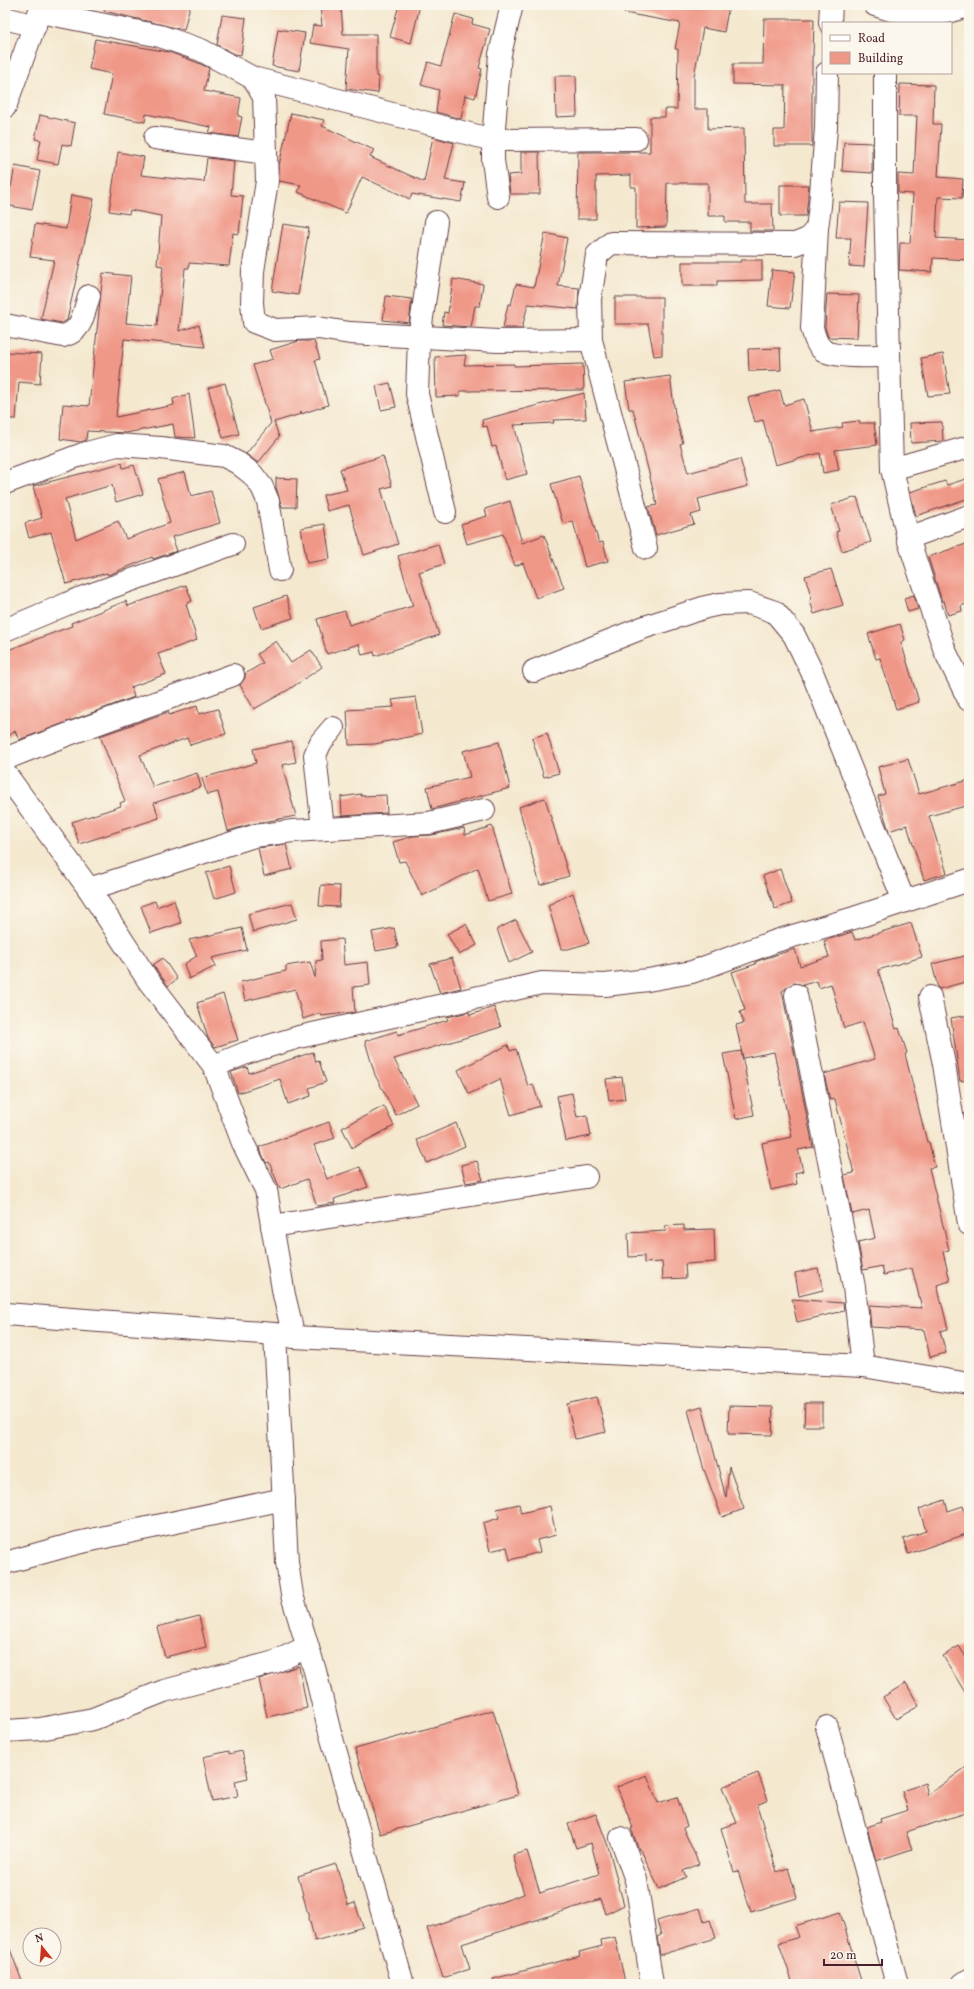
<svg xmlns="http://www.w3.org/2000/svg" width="974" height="1989" font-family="Vollkorn,serif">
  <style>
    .building { fill: #f09888 }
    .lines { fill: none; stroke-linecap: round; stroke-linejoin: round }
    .minor-casing { stroke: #643d44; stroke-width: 24 }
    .minor { stroke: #fff; stroke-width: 22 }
  </style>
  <rect width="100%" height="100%" fill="#fbf7ec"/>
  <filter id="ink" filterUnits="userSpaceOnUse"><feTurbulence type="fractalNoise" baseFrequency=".025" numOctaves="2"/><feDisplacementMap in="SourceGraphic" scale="8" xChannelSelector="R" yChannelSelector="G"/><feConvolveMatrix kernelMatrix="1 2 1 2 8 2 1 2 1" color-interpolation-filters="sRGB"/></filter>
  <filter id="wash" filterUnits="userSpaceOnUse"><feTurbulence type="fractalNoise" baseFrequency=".012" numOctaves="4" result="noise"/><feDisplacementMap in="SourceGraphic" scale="16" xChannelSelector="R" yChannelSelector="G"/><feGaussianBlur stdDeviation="0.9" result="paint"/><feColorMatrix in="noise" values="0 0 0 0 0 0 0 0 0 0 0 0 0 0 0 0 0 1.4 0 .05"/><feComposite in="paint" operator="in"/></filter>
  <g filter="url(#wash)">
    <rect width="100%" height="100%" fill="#f4e8cf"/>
    <g id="blocks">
      <g class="building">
        <path d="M104,5h86l-6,25 -80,-19z"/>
        <path d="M320,5h21l2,29h33v42l3,1 -1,16 -32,-4 3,-40 -39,-6 3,-18 9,1z"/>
        <path d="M399,5h21l-9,38 -21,-6z"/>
        <path d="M625,5h104l-5,27 -21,-4 -9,48v33h14v20l36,-1 1,76h27l1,27h-23v-9h-25v-6h-17v-33h-41l-1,44 -30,1v-41h-5v-12l-35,1v43h-19l1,-67h72v-35h15v-8h12l1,-60h-3l5,-26 -56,-10z"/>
        <path d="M455,14l18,5 -1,5 18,5 -11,39 3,1 -7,29 -10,-3 -4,24 -25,-7 3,-22 -18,-5 7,-23 13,4z"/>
        <path d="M222,15l24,3 -5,37 -6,-1 -18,-9z"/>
        <path d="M764,19h50l-1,37h-1v90h-38v-16h10l1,-45 -52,-1v-20h30z"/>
        <path d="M278,29l27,4 -6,38 -27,-5z"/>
        <path d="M95,39l74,13 27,10 13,6 -5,23 37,7 -3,18 4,1 -4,20 -29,-4 2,-6 -65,-13 -1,8 -41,-8 8,-40 -23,-5z"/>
        <path d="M555,76h21l1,40 -21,1z"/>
        <path d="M900,84l34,1 -1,39h8l-3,53 25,2 -1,19 -24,-1 -2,41 33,2v20l-36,-2 -1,14 -33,-2 1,-27h10l3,-49 -15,-1v-19l16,1 3,-59h-18z"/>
        <path d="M291,113l33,7 -2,6 52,24 -4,7 54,25 9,-45 21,6 -9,37 20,3 -4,19 -49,-8 -2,5 -48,-22 -16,36 -48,-21 3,-7 -22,-4v-16z"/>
        <path d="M40,115l35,8 -4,23 -9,-2 -4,20 -21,-4 4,-20 -6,-1z"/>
        <path d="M844,142l28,1v30l-30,-2z"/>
        <path d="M118,152l26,5 -3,18 63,7 3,-24 27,3 -3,34 12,1 -4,38 -6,-1 -4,33 -40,-3v5h-4l-6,63 20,-6 6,22 -81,-8 -8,78 58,-12 -1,-6 16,-5 6,44 -20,-1 -2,-13 -47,9 -39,-2 -1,9 -5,2 -21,-3 3,-35 26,2 14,-133 28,3 -5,47 31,3 6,-60 -6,-1 4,-49 -31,-6 -1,4 -20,-3z"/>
        <path d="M521,152h18l1,42h-30l-2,-19 13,-1z"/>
        <path d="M15,166l25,5 -8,39 -27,-5v-19l6,1z"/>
        <path d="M780,185h29l-3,31h-26z"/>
        <path d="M71,195l23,4 -27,121 -5,3 -21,-4 13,-59 -24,-3 5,-33 31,5z"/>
        <path d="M839,202l29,1 -4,64 -15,-1 2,-28h-15z"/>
        <path d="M283,224l26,4 -11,67 -26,-4z"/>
        <path d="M545,233l22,5 -9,48 21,2 -1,21 -50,-5 -6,24h-19l5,-24 3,1 5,-21 18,3z"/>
        <path d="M741,260h21v20l-45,1v5h-35v-24h59z"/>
        <path d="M772,270l23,2 -5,36 -22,-2z"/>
        <path d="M453,279l30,5 -3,22h-5l-4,21 -29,-2 2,-13 4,1z"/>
        <path d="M827,294l32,1 -2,43 -29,-1 -3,-10z"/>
        <path d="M386,296l26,3 -3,24 -26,-3z"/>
        <path d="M615,297h47v58l-8,1 -6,-32h-33z"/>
        <path d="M299,341h15l6,18 -5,1 13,45 -27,9v-3v3l-27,8 5,15 -21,26 -12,-9 25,-31 -18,-58 20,-6 -3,-9z"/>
        <path d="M780,348l1,22 -32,1 -1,-22z"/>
        <path d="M5,352l37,2 -2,30 -21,-2 -3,37h-11z"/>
        <path d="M943,354l7,40 -22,2 -7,-38z"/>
        <path d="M466,355l-2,10 50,-1v2l69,-2 1,26 -124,1v5l-24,1 -1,-40z"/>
        <path d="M670,376l5,38 8,29 -3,1 8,29 52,-14 8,27 -50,13 3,13 -10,3 3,9 -38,11 -8,-28 9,-2 -24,-96h-4l-4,-27z"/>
        <path d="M225,383l14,51 -16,4 -15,-50z"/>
        <path d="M390,383l6,24 -15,3 -5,-24z"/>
        <path d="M780,390l4,15 20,-6 9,33 30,-5 -1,-4 17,-2v2h15l3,22 -42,5 4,20 -16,3 -3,-20 -45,12 -12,-45 -8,2 -7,-24z"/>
        <path d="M584,393l2,26 -33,1 1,3 -40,2 13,49 -22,6 -9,-34 -4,1 -5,-21 -4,1 -1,-7z"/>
        <path d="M942,422l1,19 -32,2 -1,-20z"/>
        <path d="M383,456l9,30 -11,3 17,55 -34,11 -15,-50 -22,6 -4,-16 24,-5 -7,-21z"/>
        <path d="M122,463l1,5 11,-3 9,29 -27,8 -4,-17 -47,14 11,40 42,-18 8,18 44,-16 -12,-44 27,-7 6,24 20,-5 9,32 -48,14 5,14 -24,8 -1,-2 -44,18 -1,-2 -41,11 -15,-52 -22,6 -4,-15 17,-5 -9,-32z"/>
        <path d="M579,476l20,67 4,-1 5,19 -23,6 -12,-46 -10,3 -12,-40z"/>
        <path d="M276,478l21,1 -1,28h-14l-6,-20z"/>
        <path d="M969,478v20l-53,18 -6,-24 35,-11 2,4z"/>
        <path d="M857,497l14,45 -29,9 -6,-19 3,-1 -8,-26z"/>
        <path d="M510,501l12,42 22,-8 20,53 -28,10 -13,-35 -8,3 -12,-32 -36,10 -6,-20 26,-8 -2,-7z"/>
        <path d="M325,524l5,35 -23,4 -6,-35z"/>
        <path d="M969,543v60l-8,3 1,5 -14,4 -4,-14h-2l-14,-44z"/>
        <path d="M438,544l6,20 -25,8 20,63 -64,21 -1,-4 -12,3 -3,-11 -32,10 -10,-35 28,-8 4,14 64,-19 -15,-50z"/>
        <path d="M831,569l12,36 -29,9 -4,-14 2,-1 -7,-23z"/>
        <path d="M186,585l6,16 -6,3 11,36 -39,14 8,20 -35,13 3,10 -115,43 -4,-9 -10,8v-88l67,-25 -1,-3 55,-22 2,5z"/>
        <path d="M914,595l4,14 -10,3 -4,-14z"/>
        <path d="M286,596l7,22 -32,10 -7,-21z"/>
        <path d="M900,624l5,16 -4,2 18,60 -23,7 -16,-51 -4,1 -8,-25z"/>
        <path d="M276,641l15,22 20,-13 11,17 -34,23 -34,19 -14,-24 5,-7v-4l18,-11 -6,-9z"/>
        <path d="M416,697l6,37 -47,10 -26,1 -2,-35 47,-3 -2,-7z"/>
        <path d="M197,706l2,8 19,-5 8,25 -36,11 -3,-7 -47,17 13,32 44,-14 4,14 -47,16 5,15 -80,26 -7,-22 49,-16 -1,-3 5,-2 -25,-65 68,-24 1,3z"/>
        <path d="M547,733l12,40 -15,4 -12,-39z"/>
        <path d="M292,741l4,21 -14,3 14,51 -44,8 -24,7 -10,-39 -11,3 -5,-17 54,-15 -3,-14z"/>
        <path d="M499,742l11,46 -78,21 -5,-22 43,-10 -7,-26z"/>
        <path d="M908,759l11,35 50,-14v25l-40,11 18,57 -23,7 -17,-55 -18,6 -11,-35 7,-2 -7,-27z"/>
        <path d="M361,794v2l25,-1 1,18 -45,3 -1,-19z"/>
        <path d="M545,798l24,78 -29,9 -21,-78z"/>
        <path d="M492,826l20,68 -24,7 -10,-33 -56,28 -17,-35 -6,1 -6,-20 20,-6 19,-1 32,-7 1,7z"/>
        <path d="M286,844l6,25 -28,7 -6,-28z"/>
        <path d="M229,866l7,26 -22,7 -8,-26z"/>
        <path d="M780,869l12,34 -17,6 -12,-33z"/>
        <path d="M321,885l19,1 -1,21 -20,-1z"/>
        <path d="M573,893l16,50 -21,6h-7l-13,-44z"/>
        <path d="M174,900l7,23 -30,10 -10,-27 14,-5 2,6z"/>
        <path d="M292,903l5,16 -44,13 -5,-18z"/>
        <path d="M516,920l16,32 -23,11 -12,-34z"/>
        <path d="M911,923l11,34 -44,13 18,59 3,-1 8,25 -2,1 22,88h2l6,25 -6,1 20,82 -6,2 7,29 -13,4 11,44 -8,2 6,22 -16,4 -6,-27 -53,-3 -2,-22 53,3 -10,-40 -28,7 -2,-9 -19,4 -5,-28 17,-4 -6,-28 -17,4 -8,-39 10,-2 -19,-74 -5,1 -6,-26 51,-15 -12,-37 -19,6 -13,-44 -12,4 -2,-7 -14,4 -9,-2 -12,8 31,156 -15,3 5,21 -8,2 2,11 -26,6 -9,-47 30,-6 -18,-85 -31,6 -7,-33 8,-2 -4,-11 5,-2 -13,-38 24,-8 -1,-2 11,-4 29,-9 5,17 29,-9 -5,-16 28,-9 3,8z"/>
        <path d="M466,924l11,21 -18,10 -12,-21z"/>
        <path d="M242,928l5,22 -35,8 4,8 -27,13 -5,-15 13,-8 -8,-16z"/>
        <path d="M394,928l4,19 -22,4 -4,-19z"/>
        <path d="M342,939l2,26 24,-3 2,23 -17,2 2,25 -34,4 -1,-3 -17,6 -8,-30 -50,12 -4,-19 45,-11v-5l24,-4 5,16 1,-17 6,-1 -1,-19z"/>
        <path d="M969,955v26l-30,8 -1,-1 -6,-24z"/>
        <path d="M163,958l14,21 -9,7 -15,-21z"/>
        <path d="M452,958l9,30 -21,5 -10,-29z"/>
        <path d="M223,994l15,46 -23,7 -7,-9 -11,-35z"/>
        <path d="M494,1007l7,20 -107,32 23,45 -21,11 -21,-40 -10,-34 32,-10 1,4 50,-15 -1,-3 22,-5 1,3z"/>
        <path d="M969,1015v65l-9,1 -9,-63z"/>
        <path d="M508,1045l2,6 6,-2 12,37 5,-2 7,22 -29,9 -11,-36 -31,15 -11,-24z"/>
        <path d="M741,1051l13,64 -18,4 -13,-65z"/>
        <path d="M313,1052l3,10 3,-1 7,21 -17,6 2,8 -23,8 -8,-25 -42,14 -7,-21 16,-5 2,6z"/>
        <path d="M622,1077l3,22 -16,2 -3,-22z"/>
        <path d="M572,1093l5,24 10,-2 4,21 -25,5 -9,-45z"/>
        <path d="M384,1106l10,20 -42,22 -10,-20z"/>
        <path d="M329,1122l6,16 -21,7 13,34 33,-12 8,20 -34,12 1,4 -18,3 -10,-27 -27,10 -11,-27 -3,1 -7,-16z"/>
        <path d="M456,1123l9,23 -38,17 -10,-23z"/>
        <path d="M477,1161l6,19 -17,3 -5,-18z"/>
        <path d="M684,1225v5l30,-1 1,33 -30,2 1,14 -23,1 -1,-17 -18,1v-7l-15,1 -1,-24 38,-2 -1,-5z"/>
        <path d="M818,1268l5,22 -24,6 -4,-23z"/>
        <path d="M792,1299l51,4 1,8 -47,11z"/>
        <path d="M597,1397l9,35 -31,7 -8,-35z"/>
        <path d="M805,1403h17v23h-18z"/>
        <path d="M702,1406l24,92 3,-31 15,42 -22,8 -19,-50 -15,-57z"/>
        <path d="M729,1406l44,1 -1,28 -44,-1z"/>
        <path d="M945,1500l3,11 15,-5 6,18v9l-61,21 -5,-15 23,-8 -7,-22z"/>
        <path d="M519,1504l2,9 29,-7 6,29 -19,5 3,12 -30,8 -3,-13 -17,4 -7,-28 16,-5 -2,-9z"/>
        <path d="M199,1616l7,31 -41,10 -8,-30z"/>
        <path d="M959,1646l10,16v37l-26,-43z"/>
        <path d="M299,1666l8,42 -40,9 -8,-38z"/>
        <path d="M906,1683l13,23 -23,13 -13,-22z"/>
        <path d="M493,1710l25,85 -138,39 -25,-85z"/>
        <path d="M229,1751v3l13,-3 6,27 -13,3 3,15 -26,5 -9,-44z"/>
        <path d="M969,1765v47l-63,20 6,17 -36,12 -9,-34 14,-5 -1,-3 28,-9 -6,-19 23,-8 3,12z"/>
        <path d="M758,1773l10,27 -11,5 20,67 11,-4 9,30 -46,14 -13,-41 -4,1 -13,-44 16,-5 -15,-36z"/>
        <path d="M647,1775l11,28 19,-6 10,29 -4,2 16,36 -16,7 3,6 -27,12 -18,-39h-2l-8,-22h2l-16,-41z"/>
        <path d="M596,1814l12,32 16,59 -18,9 -5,-15 -139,45 8,25 -27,9 -16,-50 97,-34 -11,-39 14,-4 13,42 59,-19 -8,-31 -15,5 -8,-24z"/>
        <path d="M336,1864l12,41 7,-2 8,24 -48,14 -17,-65z"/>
        <path d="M700,1908l4,14 6,-2 6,18 -56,17 -3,-18 4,-2 -4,-14z"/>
        <path d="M840,1912l22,72h-69l-14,-41 20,-6 -4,-11z"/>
        <path d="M615,1937l10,45 -8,2h-123l-1,-5 87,-23 -1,-4 23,-6 -1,-6z"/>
        <path d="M5,1941h2l16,43h-18z"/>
      </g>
    </g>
  </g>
  <g filter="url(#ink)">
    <use href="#blocks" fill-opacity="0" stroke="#643d44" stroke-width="1"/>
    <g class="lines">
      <defs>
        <g id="minor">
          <path d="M875,5l16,5 42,6 36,-10"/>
          <path d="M40,12l120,24 41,14 52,28 11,19 3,84 -14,90 -1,32 2,19 21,8 43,-2 32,5 148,8 93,-1"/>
          <path d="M5,18l30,8"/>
          <path d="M830,23l1,-18"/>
          <path d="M885,73v124l7,272 77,-22"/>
          <path d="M253,78l240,62 143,-1"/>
          <path d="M5,107l37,-102"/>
          <path d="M155,138l111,15"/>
          <path d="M498,197l-5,-37v-20l7,-86 12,-49"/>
          <path d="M436,222l-17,116 -2,56 28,118"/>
          <path d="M817,228l-5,100c2,7 4,17 11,22 10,8 51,6 66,6"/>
          <path d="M5,325l58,11c20,-5 20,-22 26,-40"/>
          <path d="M892,469l16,69 37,113 24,49"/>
          <path d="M5,483l78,-29 34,-9 44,3 63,8 14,7 14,11 10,13 6,14 12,69"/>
          <path d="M908,538l61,-22"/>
          <path d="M646,548l-55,-208 -1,-41 7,-44 14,-12 184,1 13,-5 9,-11 3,-22 6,-78 1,-55"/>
          <path d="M5,630l76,-32 152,-54"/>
          <path d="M534,671l108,-43 64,-21 14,-3 29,-1 26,9 19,23 18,37 92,229"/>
          <path d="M5,759c74,-31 152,-56 228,-84"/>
          <path d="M5,773l84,116 59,91 66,86 29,77 23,47 18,105 10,42"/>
          <path d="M323,829l-8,-74 6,-13 12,-14"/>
          <path d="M89,889l165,-53 39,-5 136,-8 55,-13"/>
          <path d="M796,995l58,292 9,79"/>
          <path d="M930,997l14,67 25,160"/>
          <path d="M214,1066l32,-13 53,-16 243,-54 63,2 43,-5 44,-8 84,-31 78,-23 115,-38"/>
          <path d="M272,1226l314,-49"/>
          <path d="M5,1314l270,20 19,3 569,29 106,18"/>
          <path d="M275,1334l12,228 5,33 23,76 13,54 75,259"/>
          <path d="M5,1563l72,-20 207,-44"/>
          <path d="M827,1727l70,257"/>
          <path d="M5,1731l35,-2 53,-10 71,-28 111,-29 32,-15"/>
          <path d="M621,1838l15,42 16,104"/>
          <path d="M963,1984l6,-4"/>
        </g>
      </defs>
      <use href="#minor" class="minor-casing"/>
      <use href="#minor" class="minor"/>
    </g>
  </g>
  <rect width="974" height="1989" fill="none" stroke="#fbf7ec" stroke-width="20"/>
  <rect x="822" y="22" width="130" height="52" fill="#fbf7ec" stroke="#b4a19f"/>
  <rect x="830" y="35" width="20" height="6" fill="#ffffff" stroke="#b4a19f"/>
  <text x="858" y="42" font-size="12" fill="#4a1f2b">Road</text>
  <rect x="830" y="52" width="20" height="12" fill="#f09888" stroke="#b4a19f"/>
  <text x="858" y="62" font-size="12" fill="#4a1f2b">Building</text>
  <g transform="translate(42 1947) rotate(343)"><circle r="19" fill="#fbf7ec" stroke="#b4a19f"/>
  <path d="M0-3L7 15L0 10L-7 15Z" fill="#c8321e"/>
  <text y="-6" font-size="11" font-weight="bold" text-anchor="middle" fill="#4a1f2b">N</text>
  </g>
  <path d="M824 1959v6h58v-6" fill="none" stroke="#4a1f2b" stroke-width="2"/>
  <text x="830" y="1959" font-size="12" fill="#4a1f2b" stroke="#fbf7ec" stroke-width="3" paint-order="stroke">20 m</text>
</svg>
